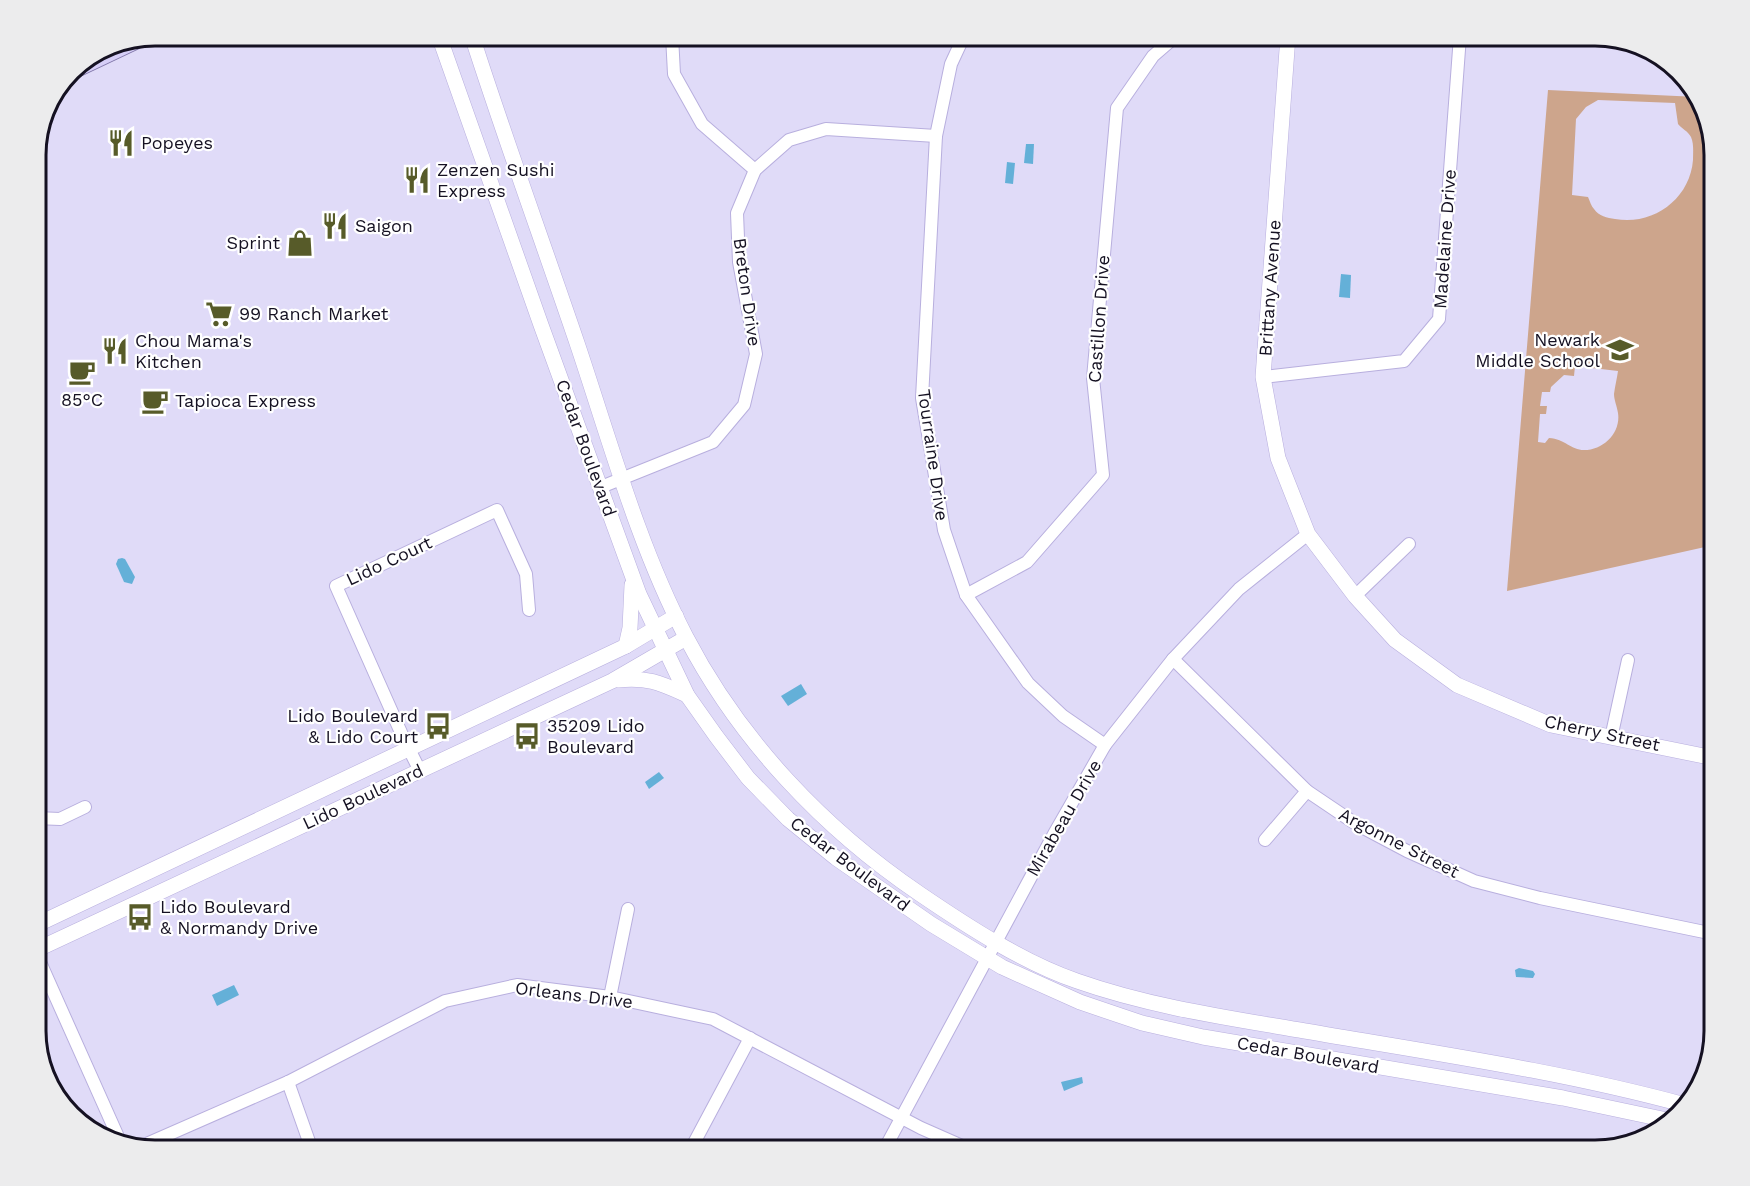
<svg xmlns="http://www.w3.org/2000/svg" width="1750" height="1186" font-family="'Work Sans',sans-serif">
  <style>
    .green { fill: #cda58c; fill-rule: evenodd }
    .water { fill: #64b0d8 }
    .lines { fill: none; stroke-linecap: round; stroke-linejoin: round }
    .minor-casing { stroke: #b8afde; stroke-width: 14 }
    .tertiary-casing { stroke: #b8afde; stroke-width: 16 }
    .primary-casing { stroke: #8177a9; stroke-width: 20 }
    .minor { stroke: #fff; stroke-width: 12 }
    .tertiary { stroke: #fff; stroke-width: 15 }
    .primary { stroke: #d6cef7; stroke-width: 18 }
    .labels { text-anchor: middle; stroke-width: 4.5; stroke-linejoin: round; paint-order: stroke }
    .poi-label { font-size: 18px; fill: #151122; stroke: #fff; text-anchor: start }
    .street-label { font-size: 18px; fill: #151122; stroke: #fff }
    .rim { fill: none; stroke: #151122; stroke-width: 3 }
  </style>
  <rect width="100%" height="100%" fill="#e0dbf8"/>
  <path class="green" d="M1548,90l150,7 16,58v390l-207,46zM1598,100l77,3 3,21c4,5 10,7 13,13 3,7 2,15 2,23 -3,39 -40,66 -78,59 -8,-1 -16,-3 -21,-10 -3,-3 -4,-8 -6,-12l-16,-2 4,-76 10,-12zM1575,366l43,5c-1,7 -3,15 -4,23 0,6 3,12 4,19 3,19 -14,37 -34,37 -13,0 -19,-11 -35,-12l-4,5 -7,-1 2,-28h6l1,-8h-7l2,-14h8l1,-5 13,-12 10,1z"/>
  <g class="water">
    <path d="M1026,144h8l-1,20 -9,-1z"/>
    <path d="M1007,162l8,1 -2,21 -8,-1z"/>
    <path d="M1341,274l10,1 -1,23 -11,-1z"/>
    <path d="M122,558l3,1 10,18 -3,7 -8,-2 -8,-18 2,-5z"/>
    <path d="M801,684l6,10 -19,12 -7,-10z"/>
    <path d="M659,772l5,6 -15,11 -4,-7z"/>
    <path d="M1519,968l14,3 2,3 -2,4 -17,-1 -1,-7z"/>
    <path d="M234,985l5,10 -22,11 -5,-11z"/>
    <path d="M1082,1077l1,6 -19,8 -3,-9z"/>
  </g>
  <g class="lines">
    <defs>
      <g id="minor">
        <path d="M672,36l2,38 28,50 53,46"/>
        <path d="M964,36l-13,28 -15,72 -14,262 22,132 22,65 62,88 35,33 42,29"/>
        <path d="M1263,377l141,-16 35,-42 21,-283"/>
        <path d="M601,487l112,-45 31,-37 12,-51 -17,-92 -2,-49 18,-43 34,-30 37,-11 110,7"/>
        <path d="M966,595l61,-33 76,-87 -10,-97 24,-270 36,-52 23,-20"/>
        <path d="M1355,596l54,-52"/>
        <path d="M1173,659l134,132 49,33 51,27 67,30 66,17 174,36"/>
        <path d="M1611,738l17,-78"/>
        <path d="M420,771l-17,-34 -67,-151 161,-76 29,64 3,36"/>
        <path d="M36,818l24,1 25,-12"/>
        <path d="M1265,840l42,-49"/>
        <path d="M36,953l83,186"/>
        <path d="M610,997l18,-88"/>
        <path d="M288,1082l24,68"/>
        <path d="M142,1146l146,-64 157,-81 72,-16 93,12 103,22 208,109 50,22"/>
        <path d="M687,1150l7,-7 56,-105"/>
        <path d="M884,1150l170,-316 51,-89 68,-86 66,-70 69,-55"/>
      </g>
      <g id="tertiary">
        <path d="M439,36l102,289 98,269 48,101 29,41 32,42 40,41 48,39 95,66 71,43 78,35 62,21 61,14 360,61 104,22"/>
        <path d="M472,36c33,103 70,204 105,307 33,98 61,202 109,294 54,104 138,192 234,257 47,32 104,69 157,87 74,26 152,37 228,50 128,22 255,40 380,74"/>
        <path d="M1288,36l-25,341 15,81 30,76 47,62 40,44 62,45 94,40 163,33"/>
        <path d="M626,646l4,-18 2,-43"/>
        <path d="M618,680c30,-3 42,3 69,15"/>
        <path d="M36,925l590,-279 50,-30"/>
        <path d="M36,950l576,-269 74,-43"/>
      </g>
      <path id="primary" d="M76,68l59,-28"/>
    </defs>
    <use href="#minor" class="minor-casing"/>
    <use href="#tertiary" class="tertiary-casing"/>
    <use href="#primary" class="primary-casing"/>
    <use href="#minor" class="minor"/>
    <use href="#tertiary" class="tertiary"/>
    <use href="#primary" class="primary"/>
  </g>
  <defs>
    <symbol id="restaurant-bare" viewBox="-9 -9 18 18"><path d="M-5-6h1v4h1v-4h1v4h1v-4h1v5L-1.5 .5V6h-2V.5L-5-1ZM5-6V6H3V1.5H1.5Q1.5-4 5-6Z" fill="#575b29" stroke="#fff" stroke-width="2.5" paint-order="stroke"/></symbol>
    <symbol id="shop-bare" viewBox="-9 -9 18 18"><path d="M-5-2.5h2.3a2.7 3.5 0 0 1 5.4 0H5L5.5 6h-11ZM-1.5-2.5h3a1.5 2.3 0 0 0-3 0Z" fill="#575b29" stroke="#fff" stroke-width="2.5" paint-order="stroke"/></symbol>
    <symbol id="supermarket-bare" viewBox="-9 -9 18 18"><path d="M-6-5.5h2.5l.6 2H6L4.5 2H-2.5L-4.4-4H-6ZM-1.5 3.2a1.3 1.3 0 1 0 .1 0ZM3 3.2a1.3 1.3 0 1 0 .1 0Z" fill="#575b29" stroke="#fff" stroke-width="2.5" paint-order="stroke"/></symbol>
    <symbol id="school-bare" viewBox="-9 -9 18 18"><path d="M0-5L7-2L0 1L-7-2ZM-4 1L0 2.5L4 1V4Q0 6-4 4Z" fill="#575b29" stroke="#fff" stroke-width="2.5" paint-order="stroke"/></symbol>
    <symbol id="cafe-bare" viewBox="-9 -9 18 18"><path d="M-5.5-4.5H6V0H3Q3 3.5 0 3.5H-2.5Q-5.5 3.5-5.5 0ZM3-3.2v2h1.7v-2ZM-6 4.5H4V6H-6Z" fill="#575b29" stroke="#fff" stroke-width="2.5" paint-order="stroke"/></symbol>
    <symbol id="bus-bare" viewBox="-9 -9 18 18"><path d="M-5-6H5V4H4V6H2V4H-2V6H-4V4H-5ZM-3.5-4V0h7V-4ZM-3.5 1.2v1.5H-2V1.2ZM2 1.2v1.5H3.5V1.2Z" fill="#575b29" stroke="#fff" stroke-width="2.5" paint-order="stroke"/></symbol>
  </defs>
  <g fill-rule="evenodd">
    <use href="#restaurant-bare" x="102" y="124" width="38" height="38"/>
    <use href="#restaurant-bare" x="398" y="161" width="38" height="38"/>
    <use href="#restaurant-bare" x="316" y="207" width="38" height="38"/>
    <use href="#shop-bare" x="281" y="224" width="38" height="38"/>
    <use href="#supermarket-bare" x="200" y="295" width="38" height="38"/>
    <use href="#school-bare" x="1601" y="331" width="38" height="38"/>
    <use href="#restaurant-bare" x="96" y="332" width="38" height="38"/>
    <use href="#cafe-bare" x="63" y="353" width="38" height="38"/>
    <use href="#cafe-bare" x="136" y="382" width="38" height="38"/>
    <use href="#bus-bare" x="419" y="707" width="38" height="38"/>
    <use href="#bus-bare" x="508" y="717" width="38" height="38"/>
    <use href="#bus-bare" x="121" y="898" width="38" height="38"/>
  </g>
  <g class="labels">
    <g class="poi-label">
      <text x="141" y="149">Popeyes</text>
      <text x="437" y="176">Zenzen Sushi<tspan x="437" dy="21">Express</tspan></text>
      <text x="355" y="232">Saigon</text>
      <text x="280" y="249" text-anchor="end">Sprint</text>
      <text x="239" y="320">99 Ranch Market</text>
      <text x="1600" y="346" text-anchor="end">Newark<tspan x="1600" dy="21">Middle School</tspan></text>
      <text x="135" y="347">Chou Mama's<tspan x="135" dy="21">Kitchen</tspan></text>
      <text x="82" y="406" text-anchor="middle">85°C</text>
      <text x="175" y="407">Tapioca Express</text>
      <text x="418" y="722" text-anchor="end">Lido Boulevard<tspan x="418" dy="21">&amp; Lido Court</tspan></text>
      <text x="547" y="732">35209 Lido<tspan x="547" dy="21">Boulevard</tspan></text>
      <text x="160" y="913">Lido Boulevard<tspan x="160" dy="21">&amp; Normandy Drive</tspan></text>
    </g>
    <g class="street-label">
      <text transform="translate(1445 239) rotate(-86)" y="6">Madelaine Drive</text>
      <text transform="translate(1270 288) rotate(-86)" y="6">Brittany Avenue</text>
      <text transform="translate(747 292) rotate(82)" y="6">Breton Drive</text>
      <text transform="translate(1099 319) rotate(-86)" y="6">Castillon Drive</text>
      <text transform="translate(586 448) rotate(70)" y="6">Cedar Boulevard</text>
      <text transform="translate(933 455) rotate(82)" y="6">Tourraine Drive</text>
      <text transform="translate(389 561) rotate(-25)" y="6">Lido Court</text>
      <text transform="translate(1602 733) rotate(12)" y="6">Cherry Street</text>
      <text transform="translate(363 797) rotate(-25)" y="6">Lido Boulevard</text>
      <text transform="translate(1064 818) rotate(-60)" y="6">Mirabeau Drive</text>
      <text transform="translate(1399 843) rotate(27)" y="6">Argonne Street</text>
      <text transform="translate(850 864) rotate(37)" y="6">Cedar Boulevard</text>
      <text transform="translate(574 995) rotate(7)" y="6">Orleans Drive</text>
      <text transform="translate(1308 1055) rotate(10)" y="6">Cedar Boulevard</text>
    </g>
  </g>
  <path d="M0 0H1750V1186H0ZM155 46H1595A109 109 0 0 1 1704 155V1031A109 109 0 0 1 1595 1140H155A109 109 0 0 1 46 1031V155A109 109 0 0 1 155 46Z" fill="#ececed" fill-rule="evenodd"/>
  <path class="rim" d="M155 46H1595A109 109 0 0 1 1704 155V1031A109 109 0 0 1 1595 1140H155A109 109 0 0 1 46 1031V155A109 109 0 0 1 155 46Z"/>
</svg>
